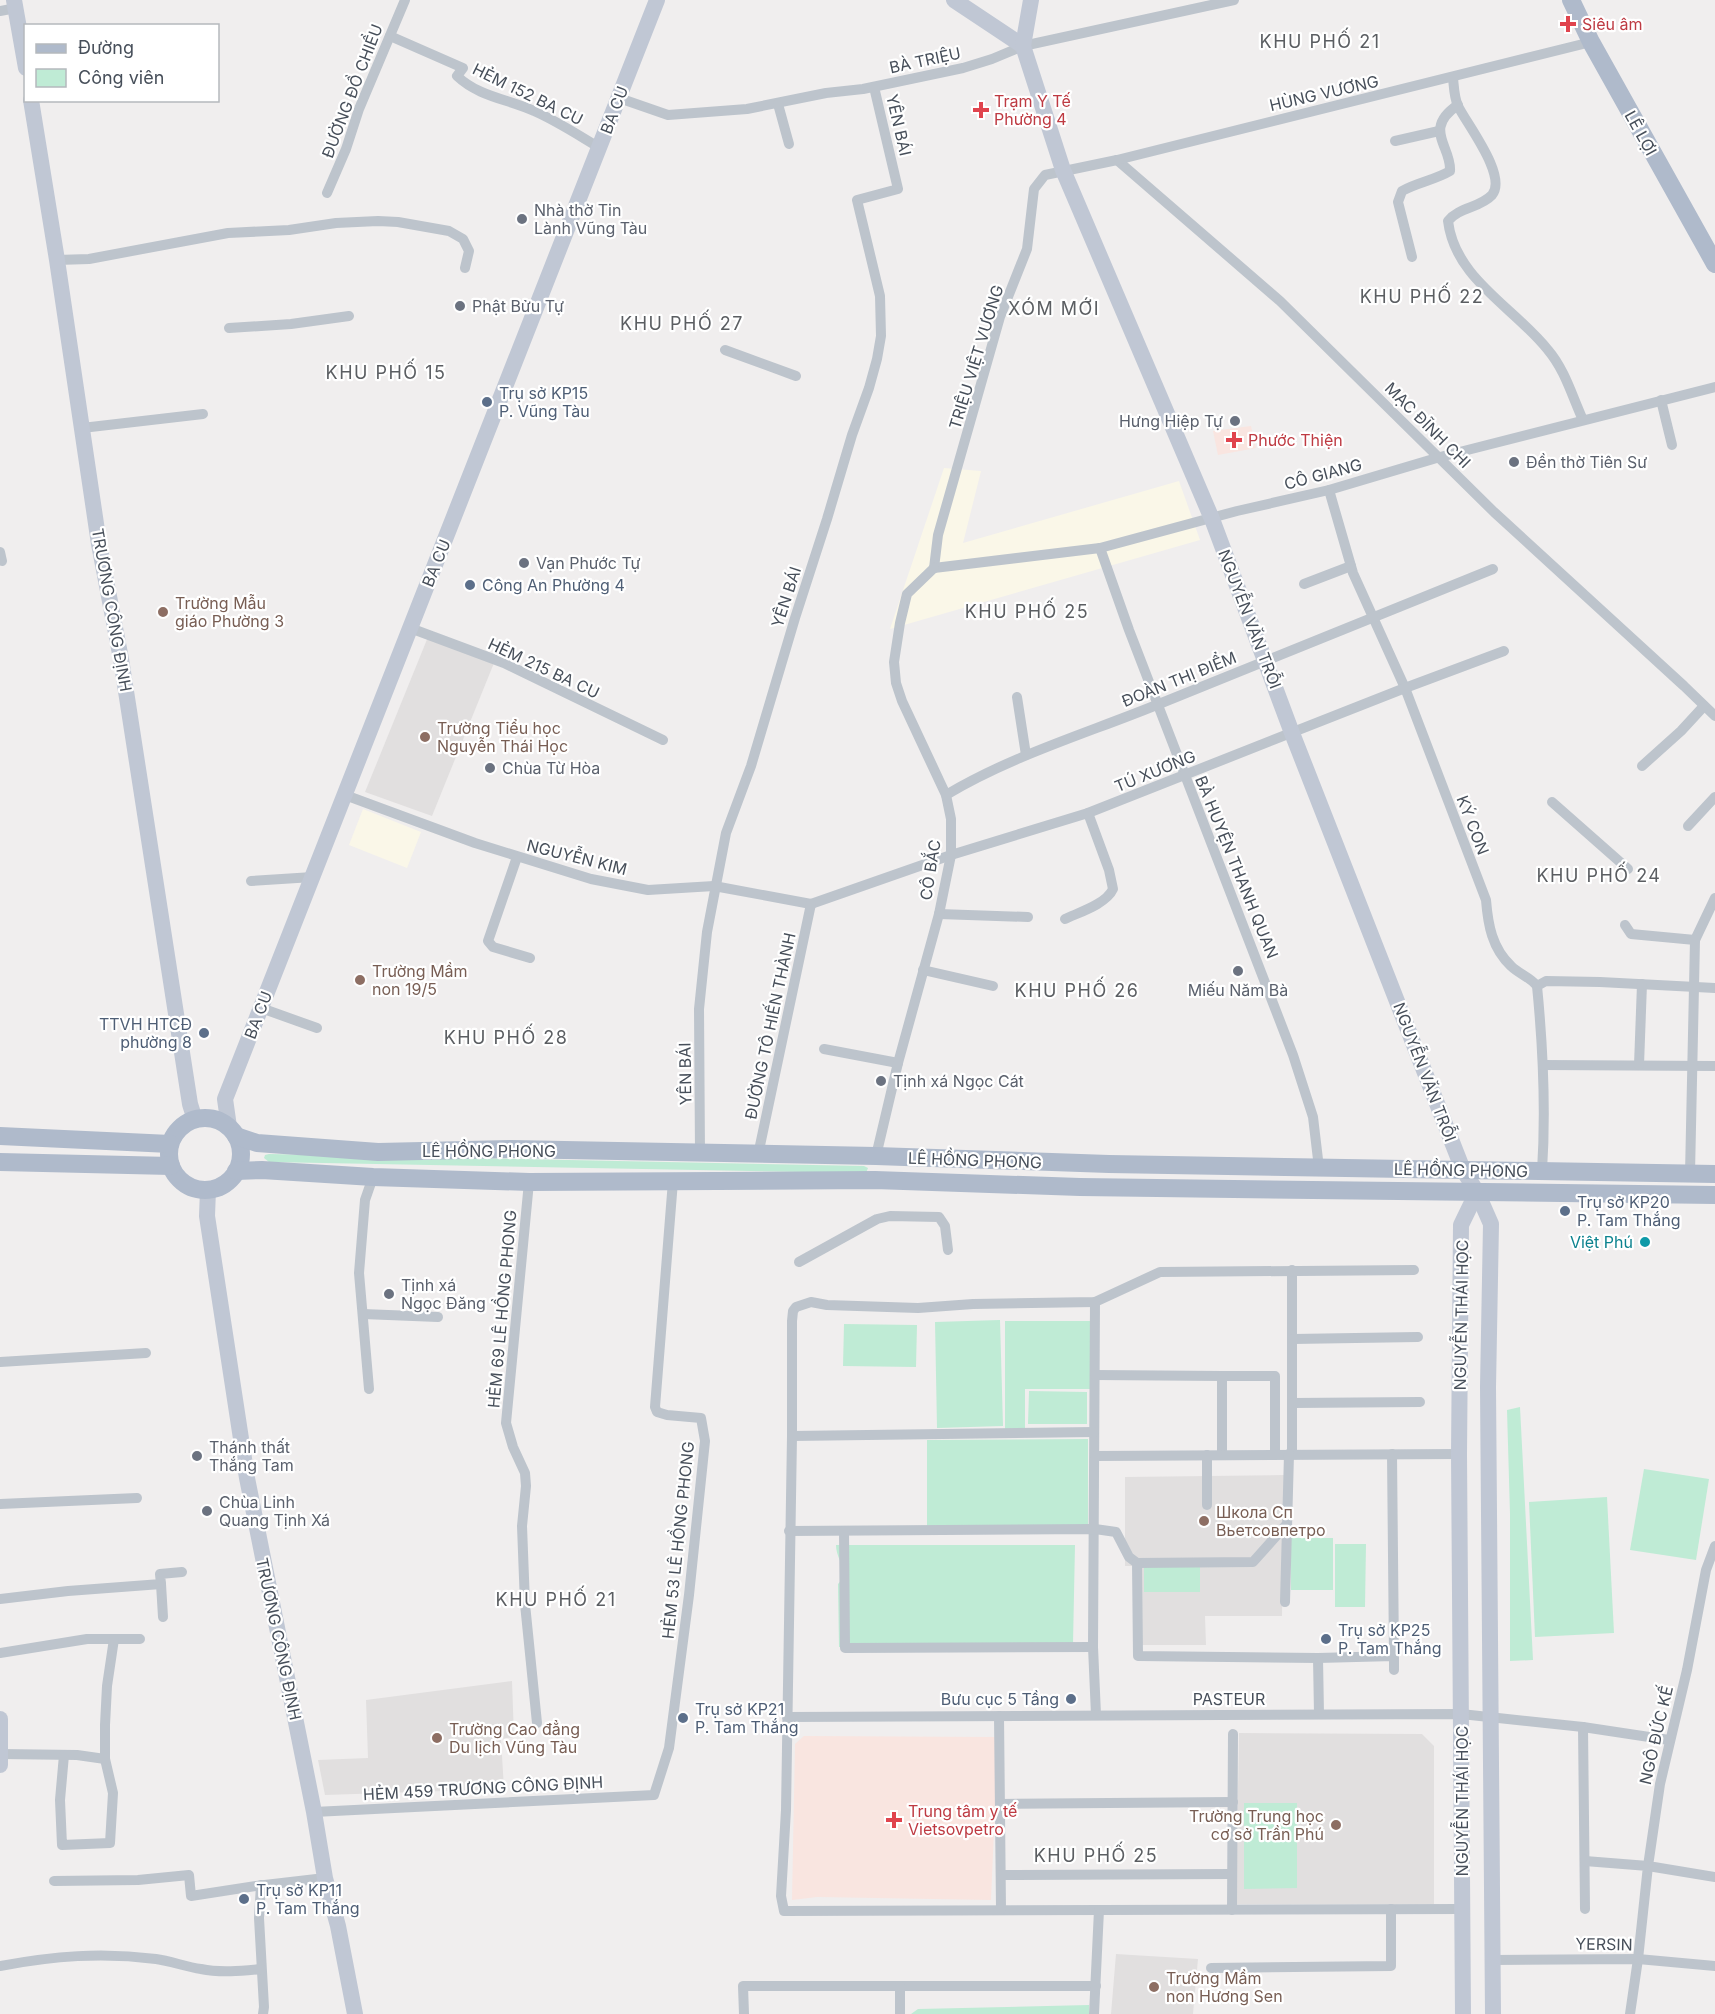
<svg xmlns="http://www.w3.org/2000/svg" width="1715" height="2014" font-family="Inter,sans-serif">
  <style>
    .commercial { fill: #faf7e8 }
    .education { fill: #e1dfdf }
    .medical { fill: #f9e5e0 }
    .green { fill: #bfebd5 }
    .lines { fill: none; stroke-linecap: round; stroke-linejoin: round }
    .street { stroke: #bdc4cc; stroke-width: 10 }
    .secondary { stroke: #c0c7d4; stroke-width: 16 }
    .primary { stroke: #afbacb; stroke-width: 18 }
    .health-dot { fill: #e0444e; stroke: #fff; stroke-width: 2 }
    .worship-dot { fill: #6b7280; stroke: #fff; stroke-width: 2 }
    .service-dot { fill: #5c6f8a; stroke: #fff; stroke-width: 2 }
    .education-dot { fill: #8d6e63; stroke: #fff; stroke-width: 2 }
    .culture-dot { fill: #0f9aa8; stroke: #fff; stroke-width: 2 }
    .labels { text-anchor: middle; stroke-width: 4.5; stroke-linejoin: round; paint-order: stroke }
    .health-label { font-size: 16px; fill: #be3a42; stroke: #fff; text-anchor: start }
    .street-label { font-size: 16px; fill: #474f5a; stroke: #fff }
    .worship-label { font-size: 16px; fill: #5b616d; stroke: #fff; text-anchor: start }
    .service-label { font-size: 16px; fill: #4e5e75; stroke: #fff; text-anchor: start }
    .education-label { font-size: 16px; fill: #785e54; stroke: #fff; text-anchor: start }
    .culture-label { font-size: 16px; fill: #0d838f; stroke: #fff; text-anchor: end }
    .neighbourhood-label { font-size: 18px; letter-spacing: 1.5px; fill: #5b5e62; stroke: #fff }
  </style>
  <rect width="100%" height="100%" fill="#f0eeee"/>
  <g class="commercial">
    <path d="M944,468l37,3 -18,72 216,-62 21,59 -310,89z"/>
    <path d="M363,809l58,23 -14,36 -58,-23z"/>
  </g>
  <g class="education">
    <path d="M428,637l66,26 -62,153 -67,-24z"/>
    <path d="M1284,1475l-2,141h-77l1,29h-65v-79h-16v-89z"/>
    <path d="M512,1681l2,56 -13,2 3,50 -179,6 -7,-35 50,-2 -2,-58z"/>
    <path d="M1239,1733l183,1 12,12v158h-198z"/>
    <path d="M1116,1954l82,5 -5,55h-82z"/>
  </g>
  <g class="medical">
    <path d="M1251,426l5,22 -38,7 -5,-24z"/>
    <path d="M804,1736l194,1 -7,163 -174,-3 -25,3 3,-156z"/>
  </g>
  <g class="green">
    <path d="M269,1154l595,12 4,2 -2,5h-4l-593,-11 -5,-4 1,-3z"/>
    <path d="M1000,1320l3,106 -66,2 -2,-106z"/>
    <path d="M1005,1321h87v68h-67v41h-20z"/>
    <path d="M844,1324l73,1 -1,42 -73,-1z"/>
    <path d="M1029,1391l58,1v32h-59z"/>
    <path d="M1520,1407l13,253 -23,1v-147l-3,-104z"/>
    <path d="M1088,1439v94l-161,1v-94z"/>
    <path d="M1644,1469l65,10 -13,81 -66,-10z"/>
    <path d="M1607,1497l7,136 -79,4 -6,-135z"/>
    <rect x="1291" y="1538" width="42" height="52"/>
    <path d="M1335,1544h31l-1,63h-30z"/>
    <path d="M836,1545h239l-2,99 -234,3 -1,-63 7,-8c-2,-12 -9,-20 -9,-31z"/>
    <rect x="1144" y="1566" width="56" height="26"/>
    <path d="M1244,1803h53v85l-53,1z"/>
    <path d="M1089,2005v9h-178l7,-5z"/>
  </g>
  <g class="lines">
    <g class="street">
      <path d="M0,11l16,-3"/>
      <path d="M390,36l73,32 -6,8c22,21 51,23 77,35 23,10 44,24 66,37"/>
      <path d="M1453,78c1,9 1,19 5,28 8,17 50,70 34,89 -12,13 -33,12 -44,26 7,58 66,86 100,129 17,20 24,46 35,70"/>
      <path d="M619,98l49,17 79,-6 79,-16 37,-4 100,-21 29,-9 31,-13 211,-46"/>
      <path d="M778,104l11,40"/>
      <path d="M1395,141l44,-10"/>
      <path d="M1117,160l163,141 214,211 190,174 31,30"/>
      <path d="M327,193l19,-44 13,-40 46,-109"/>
      <path d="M1412,257l-14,-55 4,-11c16,-9 33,-11 48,-20 2,-24 -28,-42 8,-66"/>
      <path d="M57,260l32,-1 139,-26 61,-3 47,-7 42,-2 20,1 51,9 14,8 6,12 -4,17"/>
      <path d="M229,328l62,-4 58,-8"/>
      <path d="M725,350l71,26"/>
      <path d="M1661,400l11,45"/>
      <path d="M82,428l121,-14"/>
      <path d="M1329,490l24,83 52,115 81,212c2,25 6,48 25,66 8,8 19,11 26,20 6,61 9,124 5,185"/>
      <path d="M1100,548l29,82 164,425 20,62 6,51"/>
      <path d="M0,552l2,9"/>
      <path d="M934,568l4,-33 62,-218 27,-68 7,-60 11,-14 72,-15 474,-118"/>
      <path d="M934,568l166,-20 137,-37 92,-21 111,-33 275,-70"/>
      <path d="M1304,584l47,-18"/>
      <path d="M410,628l94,35 159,77"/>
      <path d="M1017,697l9,58"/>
      <path d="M1642,766l39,-35 23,-25"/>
      <path d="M345,795l130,48 116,36 57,11 66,-4 97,18 140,-49 137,-42 317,-125 99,-37"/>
      <path d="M946,795c67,-40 142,-62 213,-91 112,-45 223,-90 334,-135"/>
      <path d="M1552,802l76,67"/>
      <path d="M1688,826l27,-29"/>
      <path d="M517,857l-29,84 5,6 37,11"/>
      <path d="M251,881l62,-4"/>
      <path d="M939,914l89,3"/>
      <path d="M1065,919c15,-7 41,-15 48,-30l-4,-19 -21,-57"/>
      <path d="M1625,925l6,9 64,6"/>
      <path d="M923,970l70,16"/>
      <path d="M1537,986l9,-5 54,1 115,6"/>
      <path d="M261,1008l56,20"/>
      <path d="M824,1049l74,14"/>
      <path d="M1543,1065l172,1"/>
      <path d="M1639,1065l3,-81"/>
      <path d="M700,1153l-1,-144 8,-77 19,-99 25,-67 44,-148 32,-99 25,-84 17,-47 8,-29 4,-23 -1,-40 -23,-96 41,-11 -24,-102"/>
      <path d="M758,1155l53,-251"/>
      <path d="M876,1156l22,-93 41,-149 12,-59v-36l-5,-24 -44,-94 -6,-18 -2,-21 6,-39 7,-29 27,-26"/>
      <path d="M1690,1174l5,-234 20,-42"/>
      <path d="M529,1182l-23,241 7,24 12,26 1,13 -4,40 3,78 12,119"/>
      <path d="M799,1262l78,-43 13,-3 49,1 6,9 3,24"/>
      <path d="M1292,1270v184"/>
      <path d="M1414,1270l-254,2 -65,30 -122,2 -55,4 -91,-3 -16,-3 -15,5 -3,4 -1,10v115l-6,374 -5,86 3,15 678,-2"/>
      <path d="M1095,1302l-2,345 3,68"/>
      <path d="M363,1314l75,3"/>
      <path d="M1293,1339l125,-2"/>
      <path d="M0,1362l146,-9"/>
      <path d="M1095,1375l127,1"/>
      <path d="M369,1389l-10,-116 6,-73 8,-23"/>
      <path d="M1293,1403l127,-1"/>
      <path d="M792,1436l302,-4"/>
      <path d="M1392,1454l2,202"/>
      <path d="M1207,1455v50"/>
      <path d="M1222,1455v-79h53v78"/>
      <path d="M1095,1456l364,-2"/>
      <path d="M0,1504l137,-6"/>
      <path d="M789,1531l306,-2 21,3 13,25 8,6 1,93 180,2 76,-2v14"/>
      <path d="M844,1531l1,117 248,-1"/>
      <path d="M1715,1546l-9,24 -19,100 -27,114 -12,82 67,11"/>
      <path d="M1137,1563l116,-1 33,-37"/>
      <path d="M161,1584l2,33"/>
      <path d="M0,1599l68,-8 93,-7 -1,-10 22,-2"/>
      <path d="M1285,1602l4,-148"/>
      <path d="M0,1653l87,-14h53"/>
      <path d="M1318,1658l1,56"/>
      <path d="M999,1716l2,193"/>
      <path d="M787,1717l674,-3 122,13 86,13"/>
      <path d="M1583,1727l2,182"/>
      <path d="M1,1754l76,1 28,4"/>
      <path d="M64,1755l-4,45 2,45 48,-2 3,-50 -8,-34v-34l2,-39 7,-47"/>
      <path d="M1001,1804l232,-2"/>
      <path d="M314,1812l340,-17 15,-47 20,-153 16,-154 -4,-23 -34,-3 -10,-3 -2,-5 18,-226"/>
      <path d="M1585,1861l63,5 -10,93 -8,55"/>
      <path d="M1001,1875l230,-1"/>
      <path d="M54,1881l84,-1 51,-5 2,21 65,-10 69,-8"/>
      <path d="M261,1885l-2,33 5,89 -1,7"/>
      <path d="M1232,1910l1,-176"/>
      <path d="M1493,1960l145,-1 77,7"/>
      <path d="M0,1966c54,-10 101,-14 156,-7 15,2 30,8 45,10 19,4 40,2 60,0"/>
      <path d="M1211,1968l180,-2v-57"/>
      <path d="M744,2014l-1,-28h353"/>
      <path d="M900,2014v-27"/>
      <path d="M1094,2014l5,-104"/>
    </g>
    <g class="secondary">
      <path d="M14,0l12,68"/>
      <path d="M954,0l69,46"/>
      <path d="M1031,0l-8,46 40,124 149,349 80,214 171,437 14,22 14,32 -3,163 5,627"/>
      <path d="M31,100l26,160 42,284 22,115 69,445 5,16"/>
      <path d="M229,1127l-4,-28 432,-1099"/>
      <path d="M208,1190l-1,26 40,262 67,334 11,66 13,48 17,88"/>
      <path d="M0,1719v46"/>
      <path d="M1463,2014l-4,-560 2,-229 16,-33"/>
    </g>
    <g class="primary">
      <path d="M1571,0l20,42 124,222"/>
      <circle cx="205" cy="1154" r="36"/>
      <path d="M0,1136l170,8"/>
      <path d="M236,1136l21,7 121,9 133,-3 365,7 233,8 606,10"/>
      <path d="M0,1162l171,4"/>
      <path d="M236,1171l26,-1 111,7 156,5 346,-2 205,7 635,8"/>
    </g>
  </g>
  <g class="health-dot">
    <path d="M1565 15h6v6h6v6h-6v6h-6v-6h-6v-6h6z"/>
    <path d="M978 101h6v6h6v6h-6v6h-6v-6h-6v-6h6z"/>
    <path d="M1231 431h6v6h6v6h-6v6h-6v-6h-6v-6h6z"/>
    <path d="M891 1811h6v6h6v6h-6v6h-6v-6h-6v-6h6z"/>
  </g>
  <g class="worship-dot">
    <circle cx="522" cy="219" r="6"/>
    <circle cx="460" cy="306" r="6"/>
    <circle cx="1235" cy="421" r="6"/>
    <circle cx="1514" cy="462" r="6"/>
    <circle cx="524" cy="563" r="6"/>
    <circle cx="490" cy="768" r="6"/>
    <circle cx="1238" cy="971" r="6"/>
    <circle cx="881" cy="1081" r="6"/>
    <circle cx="389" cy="1294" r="6"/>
    <circle cx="197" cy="1456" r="6"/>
    <circle cx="207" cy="1511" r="6"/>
  </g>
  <g class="service-dot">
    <circle cx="487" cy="402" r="6"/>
    <circle cx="470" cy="585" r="6"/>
    <circle cx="204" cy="1033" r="6"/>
    <circle cx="1565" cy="1211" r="6"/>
    <circle cx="1326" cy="1639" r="6"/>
    <circle cx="1071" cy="1699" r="6"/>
    <circle cx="683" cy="1718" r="6"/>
    <circle cx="244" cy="1899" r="6"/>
  </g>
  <g class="education-dot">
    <circle cx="163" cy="612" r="6"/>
    <circle cx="425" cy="737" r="6"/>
    <circle cx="360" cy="980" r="6"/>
    <circle cx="1204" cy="1521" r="6"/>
    <circle cx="437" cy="1738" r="6"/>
    <circle cx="1336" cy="1825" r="6"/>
    <circle cx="1154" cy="1987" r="6"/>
  </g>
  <circle class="culture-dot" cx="1645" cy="1242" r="6"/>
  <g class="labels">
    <g class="health-label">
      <text x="1582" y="30">Siêu âm</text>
      <text x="994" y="107">Trạm Y Tế<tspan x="994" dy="18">Phường 4</tspan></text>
      <text x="1248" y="446">Phước Thiện</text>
      <text x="908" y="1817">Trung tâm y tế<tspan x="908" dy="18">Vietsovpetro</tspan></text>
    </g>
    <g class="street-label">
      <text transform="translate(925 60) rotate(-12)" y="6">BÀ TRIỆU</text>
      <text transform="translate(352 91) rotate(-69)" y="6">ĐƯỜNG ĐỒ CHIỂU</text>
      <text transform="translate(1324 93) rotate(-13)" y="6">HÙNG VƯƠNG</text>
      <text transform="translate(528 94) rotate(26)" y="6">HẺM 152 BA CU</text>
      <text transform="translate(614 110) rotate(-69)" y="6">BA CU</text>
      <text transform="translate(899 125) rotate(77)" y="6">YÊN BÁI</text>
      <text transform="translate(1641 133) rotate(61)" y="6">LÊ LỢI</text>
      <text transform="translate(976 357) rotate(-73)" y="6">TRIỆU VIỆT VƯƠNG</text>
      <text transform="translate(1428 425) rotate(45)" y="6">MẠC ĐĨNH CHI</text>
      <text transform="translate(1323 474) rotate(-15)" y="6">CÔ GIANG</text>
      <text transform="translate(436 563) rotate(-68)" y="6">BA CU</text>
      <text transform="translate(786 597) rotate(-72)" y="6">YÊN BÁI</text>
      <text transform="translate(112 610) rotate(80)" y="6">TRƯƠNG CÔNG ĐỊNH</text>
      <text transform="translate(1250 619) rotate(69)" y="6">NGUYỄN VĂN TRỖI</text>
      <text transform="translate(544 668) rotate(25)" y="6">HẺM 215 BA CU</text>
      <text transform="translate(1179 679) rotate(-22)" y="6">ĐOÀN THỊ ĐIỂM</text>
      <text transform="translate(1155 771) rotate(-22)" y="6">TÚ XƯƠNG</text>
      <text transform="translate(1473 825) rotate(69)" y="6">KÝ CON</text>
      <text transform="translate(577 857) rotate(14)" y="6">NGUYỄN KIM</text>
      <text transform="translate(1237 867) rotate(68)" y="6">BÀ HUYỆN THANH QUAN</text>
      <text transform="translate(930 870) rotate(-81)" y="6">CÔ BẮC</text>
      <text transform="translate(258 1015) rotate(-69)" y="6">BA CU</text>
      <text transform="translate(770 1026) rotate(-78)" y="6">ĐƯỜNG TÔ HIẾN THÀNH</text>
      <text transform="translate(1425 1072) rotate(69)" y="6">NGUYỄN VĂN TRỖI</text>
      <text transform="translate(685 1074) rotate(-91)" y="6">YÊN BÁI</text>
      <text x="489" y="1157">LÊ HỒNG PHONG</text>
      <text transform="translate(975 1160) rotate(2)" y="6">LÊ HỒNG PHONG</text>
      <text transform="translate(1461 1170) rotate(1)" y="6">LÊ HỒNG PHONG</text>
      <text transform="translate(502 1309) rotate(-85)" y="6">HẺM 69 LÊ HỒNG PHONG</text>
      <text transform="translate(1461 1315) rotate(-89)" y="6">NGUYỄN THÁI HỌC</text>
      <text transform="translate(678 1540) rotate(-84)" y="6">HẺM 53 LÊ HỒNG PHONG</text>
      <text transform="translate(279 1639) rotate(78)" y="6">TRƯƠNG CÔNG ĐỊNH</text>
      <text x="1229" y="1705">PASTEUR</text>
      <text transform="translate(1656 1735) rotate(-77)" y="6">NGÔ ĐỨC KẾ</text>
      <text transform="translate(483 1788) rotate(-3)" y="6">HẺM 459 TRƯƠNG CÔNG ĐỊNH</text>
      <text transform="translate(1462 1801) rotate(-90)" y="6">NGUYỄN THÁI HỌC</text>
      <text transform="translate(1604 1944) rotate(1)" y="6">YERSIN</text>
    </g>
    <g class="worship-label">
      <text x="534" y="216">Nhà thờ Tin<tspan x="534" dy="18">Lành Vũng Tàu</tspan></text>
      <text x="472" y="312">Phật Bửu Tự</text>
      <text x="1223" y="427" text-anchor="end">Hưng Hiệp Tự</text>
      <text x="1526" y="468">Đền thờ Tiên Sư</text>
      <text x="536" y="569">Vạn Phước Tự</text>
      <text x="502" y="774">Chùa Từ Hòa</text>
      <text x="1238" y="996" text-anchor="middle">Miếu Năm Bà</text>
      <text x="893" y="1087">Tịnh xá Ngọc Cát</text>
      <text x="401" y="1291">Tịnh xá<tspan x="401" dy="18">Ngọc Đăng</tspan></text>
      <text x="209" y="1453">Thánh thất<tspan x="209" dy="18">Thắng Tam</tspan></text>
      <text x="219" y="1508">Chùa Linh<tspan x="219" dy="18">Quang Tịnh Xá</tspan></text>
    </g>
    <g class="service-label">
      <text x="499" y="399">Trụ sở KP15<tspan x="499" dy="18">P. Vũng Tàu</tspan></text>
      <text x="482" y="591">Công An Phường 4</text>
      <text x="192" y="1030" text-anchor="end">TTVH HTCĐ<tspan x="192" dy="18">phường 8</tspan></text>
      <text x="1577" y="1208">Trụ sở KP20<tspan x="1577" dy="18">P. Tam Thắng</tspan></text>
      <text x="1338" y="1636">Trụ sở KP25<tspan x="1338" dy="18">P. Tam Thắng</tspan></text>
      <text x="1059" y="1705" text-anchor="end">Bưu cục 5 Tầng</text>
      <text x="695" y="1715">Trụ sở KP21<tspan x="695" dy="18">P. Tam Thắng</tspan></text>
      <text x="256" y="1896">Trụ sở KP11<tspan x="256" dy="18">P. Tam Thắng</tspan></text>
    </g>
    <g class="education-label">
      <text x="175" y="609">Trường Mẫu<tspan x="175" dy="18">giáo Phường 3</tspan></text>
      <text x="437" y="734">Trường Tiểu học<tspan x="437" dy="18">Nguyễn Thái Học</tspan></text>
      <text x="372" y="977">Trường Mầm<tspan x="372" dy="18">non 19/5</tspan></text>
      <text x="1216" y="1518">Школа Сп<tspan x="1216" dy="18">Вьетсовпетро</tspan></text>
      <text x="449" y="1735">Trường Cao đẳng<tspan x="449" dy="18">Du lịch Vũng Tàu</tspan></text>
      <text x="1324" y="1822" text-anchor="end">Trường Trung học<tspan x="1324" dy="18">cơ sở Trần Phú</tspan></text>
      <text x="1166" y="1984">Trường Mầm<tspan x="1166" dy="18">non Hương Sen</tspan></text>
    </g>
    <g class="culture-label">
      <text x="1633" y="1248">Việt Phú</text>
    </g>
    <g class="neighbourhood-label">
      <text x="1320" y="48">KHU PHỐ 21</text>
      <text x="1422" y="303">KHU PHỐ 22</text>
      <text x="1054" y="315">XÓM MỚI</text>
      <text x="682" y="330">KHU PHỐ 27</text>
      <text x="386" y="379">KHU PHỐ 15</text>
      <text x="1027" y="618">KHU PHỐ 25</text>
      <text x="1599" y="882">KHU PHỐ 24</text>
      <text x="1077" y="997">KHU PHỐ 26</text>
      <text x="506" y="1044">KHU PHỐ 28</text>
      <text x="556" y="1606">KHU PHỐ 21</text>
      <text x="1096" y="1862">KHU PHỐ 25</text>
    </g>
  </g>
  <rect x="24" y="24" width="195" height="78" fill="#ffffff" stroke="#b5b9bd" stroke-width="1.5"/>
  <rect x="36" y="44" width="30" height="9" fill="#afbacb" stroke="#b5b9bd" stroke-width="1.5"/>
  <text x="78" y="54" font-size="18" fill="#474f5a">Đường</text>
  <rect x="36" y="69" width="30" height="18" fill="#bfebd5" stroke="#b5b9bd" stroke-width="1.5"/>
  <text x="78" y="84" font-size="18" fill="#474f5a">Công viên</text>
</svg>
